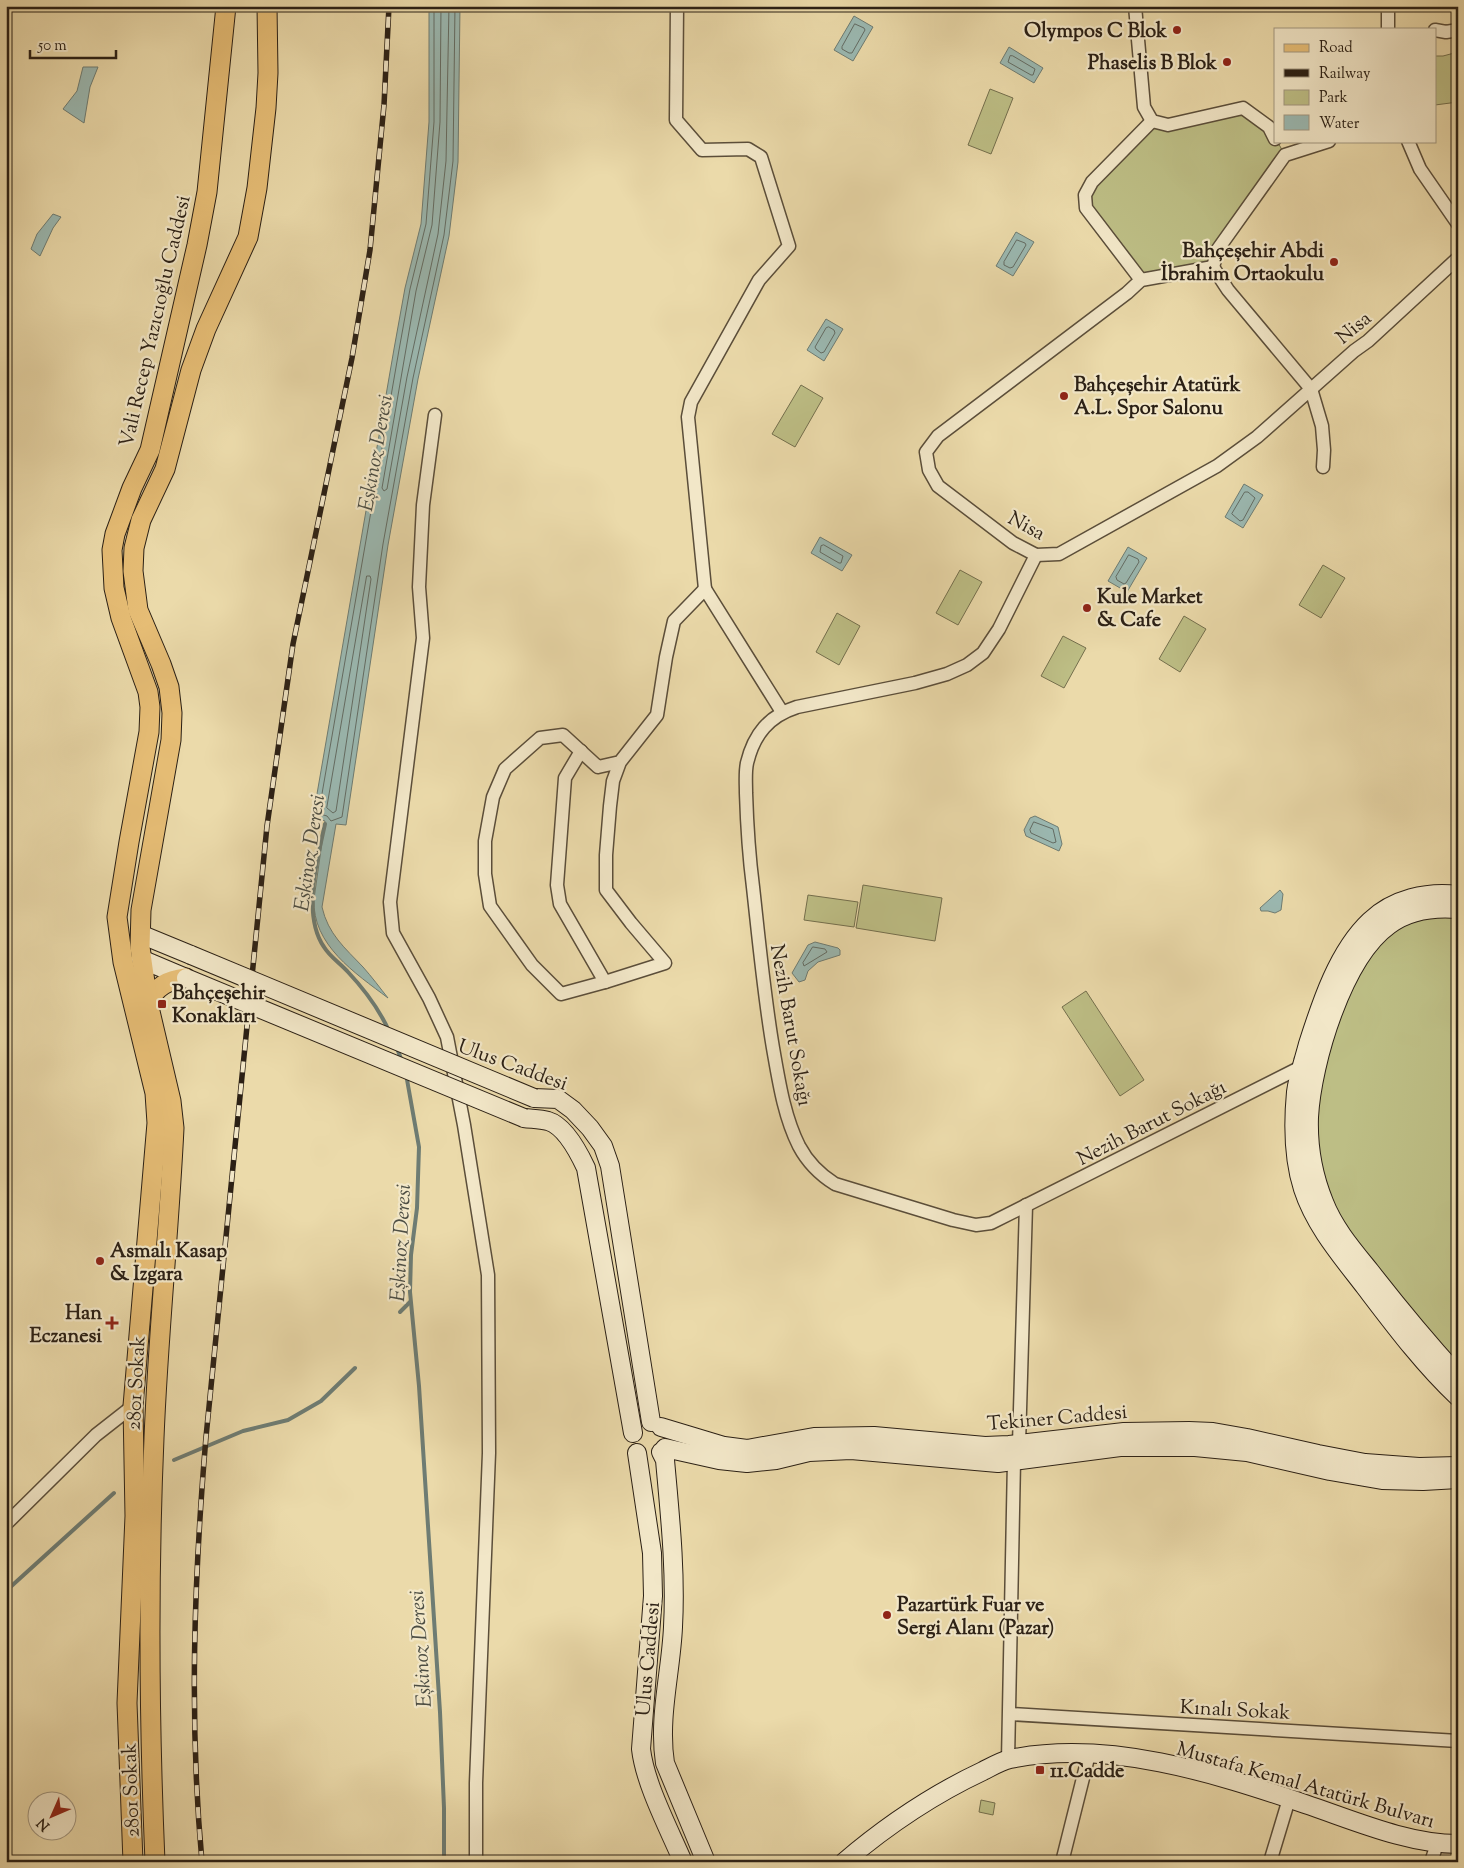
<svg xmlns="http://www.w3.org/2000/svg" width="1464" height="1868" font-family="'Sorts Mill Goudy',serif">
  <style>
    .green { fill: #bdbe85; stroke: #746f4d }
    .water { fill: #9bb9b2; stroke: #6e7c73 }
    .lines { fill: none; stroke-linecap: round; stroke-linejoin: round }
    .shore { stroke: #636c64; stroke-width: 1 }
    .stream { stroke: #6e7c73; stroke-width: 4 }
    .street-casing { stroke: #5b4e3a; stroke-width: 15 }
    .secondary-casing { stroke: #2b2015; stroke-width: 20 }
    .primary-casing { stroke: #2b2015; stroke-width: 21 }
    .street { stroke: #f2e7c8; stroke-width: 12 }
    .secondary { stroke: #f2e7c8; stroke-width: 18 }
    .primary { stroke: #e6bd75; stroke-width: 19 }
    .rail-casing { stroke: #2b2015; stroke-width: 5.5 }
    .rail { stroke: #f2e7c8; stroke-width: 4; stroke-dasharray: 11; stroke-linecap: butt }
    .secondary-bridge-casing { stroke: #2b2015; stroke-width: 20; stroke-linecap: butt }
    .secondary-bridge { stroke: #f2e7c8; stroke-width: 18 }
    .poi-dot { fill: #8f2418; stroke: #f2e7c8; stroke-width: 2 }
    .labels { text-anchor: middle; stroke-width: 4.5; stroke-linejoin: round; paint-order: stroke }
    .poi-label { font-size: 20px; font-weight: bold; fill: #2b2015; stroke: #f2e7c8; text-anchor: start }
    .street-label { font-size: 20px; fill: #2b2015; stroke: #f2e7c8 }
    .water-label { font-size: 21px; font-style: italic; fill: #4d4e44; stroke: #f2e7c8 }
  </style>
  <rect width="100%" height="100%" fill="#ebdaaa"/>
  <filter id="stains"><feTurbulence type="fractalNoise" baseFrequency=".004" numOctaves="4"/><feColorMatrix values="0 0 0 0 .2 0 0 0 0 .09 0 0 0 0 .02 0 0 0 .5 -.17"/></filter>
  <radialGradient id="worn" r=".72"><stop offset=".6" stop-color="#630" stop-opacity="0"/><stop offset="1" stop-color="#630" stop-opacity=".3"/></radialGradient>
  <g class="green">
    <path d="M1458,52v50l-23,3v-49h8z"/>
    <path d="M990,89l23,9 -22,56 -23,-9z"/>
    <path d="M1243,108l34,33 8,14 -72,112 -72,13 -55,-72 6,-26 60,-61z"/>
    <path d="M801,385l22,13 -28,49 -23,-13z"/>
    <path d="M1323,565l22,13 -24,40 -22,-13z"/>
    <path d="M960,570l22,12 -24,43 -22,-12z"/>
    <path d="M837,613l23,13 -21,39 -23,-13z"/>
    <path d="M1184,616l22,13 -26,43 -21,-13z"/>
    <path d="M1063,636l23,12 -22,40 -23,-12z"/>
    <path d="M863,885l79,13 -7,43 -79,-13z"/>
    <path d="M808,895l50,7 -4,25 -50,-7z"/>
    <path d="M1397,915l61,2v467l-132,-157 -32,-169 48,-76z"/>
    <path d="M1086,991l58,89 -24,16 -58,-89z"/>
    <path d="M981,1800l14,3 -2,12 -14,-3z"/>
  </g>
  <g class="water">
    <path d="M429,6h31l-2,156 -9,74 -31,143 -30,166 -42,280 -10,-1 -14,83c6,27 23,41 41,60 9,10 17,21 25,31 -33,-25 -76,-53 -74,-99l11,-78 -12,-4 81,-468 11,-61 16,-64 8,-102z"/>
    <path d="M854,16l19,11 -20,34 -19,-11z"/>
    <path d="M1009,47l34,21 -9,15 -34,-20z"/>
    <path d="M83,67h15l-8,20 -6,36 -21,-14 14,-18z"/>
    <path d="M53,214l8,3 -8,11 -13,28 -9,-7 6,-15z"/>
    <path d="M1016,232l18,10 -21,34 -17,-10z"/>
    <path d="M826,319l17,10 -19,32 -17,-11z"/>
    <path d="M1244,484l19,11 -20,33 -18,-11z"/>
    <path d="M820,537l32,18 -10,16 -31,-18z"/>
    <path d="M1128,547l19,11 -20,34 -19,-11z"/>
    <path d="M1035,816l23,11 4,17 -3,7 -33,-15 -2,-6 6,-12z"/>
    <path d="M1280,890l3,4 -2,16 -6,3 -7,-2h-7l-1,-3z"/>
    <path d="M815,942l23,6 2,2v5l-22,7 -10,9 -3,9 -6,2 -7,-9 16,-28z"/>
  </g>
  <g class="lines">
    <g class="shore">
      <path d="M434,6v116l-8,102 -16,65 -11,61 -80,461 1,3 7,2 4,5 11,-4 41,-273 30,-166 31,-143 9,-74 2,-155"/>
      <path d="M441,6l-1,116 -8,103 -16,66 -34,197 2,3 3,-2 20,-112 31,-143 8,-73 3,-155"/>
      <path d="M855,24l9,4 1,2 -13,23h-3l-7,-4v-2z"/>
      <path d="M1013,56l22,13 -2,6h-2l-23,-13 2,-6z"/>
      <path d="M1017,240l8,3 1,2 -13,22 -3,1 -6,-3v-3z"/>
      <path d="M829,327l5,3 1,3 -11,19 -3,1 -5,-4 -1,-2 11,-19z"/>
      <path d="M1245,492h3l7,6 -12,22 -3,1 -8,-7z"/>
      <path d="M824,545l19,11 -2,7h-2l-19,-11 1,-6z"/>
      <path d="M1129,555l9,4 1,3 -13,21 -2,1 -7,-4 -1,-3z"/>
      <path d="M367,576h3l1,3 -35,232 -3,2 -6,-5z"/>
      <path d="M1034,822l19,7 3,13 -3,1 -22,-10 -1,-3z"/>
      <path d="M813,947l12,2 2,3 -23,14 -1,-3z"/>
    </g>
    <g class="stream">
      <path d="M325,824c-8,36 -23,91 -1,123 6,10 16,16 24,25 16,17 31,37 41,59"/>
      <path d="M396,1046l6,15"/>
      <path d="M406,1074l13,73 -2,61 -6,47 -1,37 9,94 21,326 4,96v54"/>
      <path d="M400,1312l10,-10"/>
      <path d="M174,1460l69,-29 45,-11 33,-19 34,-33"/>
      <path d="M6,1591l108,-98"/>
    </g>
    <defs>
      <g id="street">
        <path d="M677,6l-1,114 26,30 46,-1 13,8 28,89 -30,34 -68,122 -3,15 17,172"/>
        <path d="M1135,6l9,101 8,14 16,4 75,-17 26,19 6,12"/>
        <path d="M1388,6v23"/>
        <path d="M1435,30l11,2 12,-2"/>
        <path d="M1408,141l12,28 38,55"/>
        <path d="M1213,267l-72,13 -14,13 -189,143 -12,16 3,18 9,16 75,57 23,12 23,-1 158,-88 40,-29 97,-86 14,-10 90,-83"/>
        <path d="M1213,267l15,23 83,99 11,37 2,24 -1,17"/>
        <path d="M1213,267l5,-18 67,-94 44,-14"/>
        <path d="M1141,280l-55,-72 -1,-13 7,-13 60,-61"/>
        <path d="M435,415l-12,90 -4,82 4,51 -33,264 3,31 36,65 18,39 17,88 24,150 1,178 -13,330v79"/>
        <path d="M1036,555l-37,74 -16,24 -16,12 -20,9 -32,9 -118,24c-28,9 -43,27 -50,56 -2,9 -1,20 -1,30 1,32 3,63 7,94 6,54 11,108 20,161 6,34 11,68 26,98 9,17 20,28 36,38l118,36 23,5 15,-2 310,-156"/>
        <path d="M581,751l-16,27 -8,107 3,19 45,78"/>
        <path d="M620,762l-7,19 -3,25 -4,49v35l25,33 34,40 -60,19 -44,12 -29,-29 -42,-59 -5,-32v-33l8,-44 12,-28 35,-31 23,-3 35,32 22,-5 37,-47 9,-58 8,-36 31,-32 77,123"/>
        <path d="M1019,1444l7,-239"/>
        <path d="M6,1524l90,-89 37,-29"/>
        <path d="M1010,1714l448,27"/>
        <path d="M1008,1760l6,-299"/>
        <path d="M1062,1862l27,-108"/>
        <path d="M1270,1862l19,-63"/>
        <path d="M1431,1862l6,-18"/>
      </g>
      <g id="secondary">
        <path d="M1458,895c-31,-4 -65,4 -88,26 -32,30 -49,82 -62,123 -4,16 -10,32 -12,48 -3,32 -3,66 7,97 12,37 39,68 62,98 29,38 58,77 93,110"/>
        <path d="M1458,909c-24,-2 -49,1 -69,16 -46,33 -77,137 -80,192 -1,29 4,58 15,85 10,26 29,48 46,69 28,36 57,71 88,105"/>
        <path d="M140,934l51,21"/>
        <path d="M141,959l45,19"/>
        <path d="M534,1098l24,1 15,11 17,18 13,18 7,20 41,256"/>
        <path d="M524,1118c7,1 16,1 24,3 17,5 31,32 38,47l47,265"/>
        <path d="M661,1427l63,19 23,3 67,-12 60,-1 111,10 24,-1 115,-13 65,-1 24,1 34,6 71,16 47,9 54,4 39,-1"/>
        <path d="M665,1448l54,12 28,3 29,-3 33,-8 42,-2 147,13 122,-16h75l52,5 83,19 52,9 41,1 35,-2"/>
        <path d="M661,1452l4,8c5,56 11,111 8,167 -2,45 -15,91 -8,136l41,99"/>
        <path d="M637,1453l15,100 1,43 -12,153c4,35 28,80 42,113"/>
        <path d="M844,1862c41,-35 90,-68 139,-91 8,-4 18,-10 27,-12 98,-20 204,14 295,45 48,16 102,40 153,40"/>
      </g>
      <g id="primary">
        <path d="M148,1003c8,-17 20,-23 38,-25"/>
        <path d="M133,1862l-6,-159 8,-187 -2,-110 24,-283 -2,-30 -32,-131 -6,-45 12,-75 20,-110 1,-25 -2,-15 -27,-74 -7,-30 -2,-38 3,-16 17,-46 18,-38 47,-205 10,-53 19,-186"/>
        <path d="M155,1862c-6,-141 -7,-283 -1,-424 4,-103 15,-206 20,-310l-3,-27 -23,-98 -8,-56 1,-37 30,-170 1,-27 -3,-26 -8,-23 -23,-54 -5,-39 1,-23 7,-28 24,-51 26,-99 15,-41 42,-92 9,-49 9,-80 2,-35 -1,-67"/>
      </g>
    </defs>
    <use href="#street" class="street-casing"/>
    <use href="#secondary" class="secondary-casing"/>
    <use href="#primary" class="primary-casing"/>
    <use href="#street" class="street"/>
    <use href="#secondary" class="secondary"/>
    <use href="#primary" class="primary"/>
    <defs>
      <path id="rail" d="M202,1862c-13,-142 -8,-283 4,-425l61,-611 26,-182 59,-286 18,-108 14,-145 5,-99"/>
    </defs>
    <use href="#rail" class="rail-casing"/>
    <use href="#rail" class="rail"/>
    <defs>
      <g id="secondary-bridge">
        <path d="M191,955l343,143"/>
        <path d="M186,978l338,140"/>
      </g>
    </defs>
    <use href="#secondary-bridge" class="secondary-bridge-casing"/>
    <use href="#secondary-bridge" class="secondary-bridge"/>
  </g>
  <g class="poi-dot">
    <circle cx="1177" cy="30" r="5"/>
    <circle cx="1227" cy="62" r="5"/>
    <circle cx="1334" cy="262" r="5"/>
    <circle cx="1064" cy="396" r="5"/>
    <circle cx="1087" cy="608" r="5"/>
    <rect x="157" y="999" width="10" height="10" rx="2.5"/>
    <circle cx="100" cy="1261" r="5"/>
    <path d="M109.5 1315.5h5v5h5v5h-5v5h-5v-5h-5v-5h5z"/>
    <circle cx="887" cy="1615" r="5"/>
    <rect x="1035" y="1765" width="10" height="10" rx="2.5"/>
  </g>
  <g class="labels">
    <g class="poi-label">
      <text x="1167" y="37" text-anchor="end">Olympos C Blok</text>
      <text x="1217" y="69" text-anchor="end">Phaselis B Blok</text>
      <text x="1324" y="257" text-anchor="end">Bahçeşehir Abdi<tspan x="1324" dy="23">İbrahim Ortaokulu</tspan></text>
      <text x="1074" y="391">Bahçeşehir Atatürk<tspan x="1074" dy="23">A.L. Spor Salonu</tspan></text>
      <text x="1097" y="603">Kule Market<tspan x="1097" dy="23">&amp; Cafe</tspan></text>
      <text x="172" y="999">Bahçeşehir<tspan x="172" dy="23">Konakları</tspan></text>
      <text x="110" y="1257">Asmalı Kasap<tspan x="110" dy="23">&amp; Izgara</tspan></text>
      <text x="102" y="1319" text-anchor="end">Han<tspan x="102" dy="23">Eczanesi</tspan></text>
      <text x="897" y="1611">Pazartürk Fuar ve<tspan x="897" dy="23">Sergi Alanı (Pazar)</tspan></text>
      <text x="1050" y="1777">11.Cadde</text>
    </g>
    <g class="street-label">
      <text transform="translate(154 321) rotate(-77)" y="7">Vali Recep Yazıcıoğlu Caddesi</text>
      <text transform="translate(1353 327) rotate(-40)" y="7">Nisa</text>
      <text transform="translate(1027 525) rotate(28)" y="7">Nisa</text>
      <text transform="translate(792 1025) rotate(80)" y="7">Nezih Barut Sokağı</text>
      <text transform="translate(513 1064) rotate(20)" y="7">Ulus Caddesi</text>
      <text transform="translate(1151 1122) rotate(-27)" y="7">Nezih Barut Sokağı</text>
      <text transform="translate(135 1383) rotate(-87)" y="7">2801 Sokak</text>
      <text transform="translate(1057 1417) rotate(-5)" y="7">Tekiner Caddesi</text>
      <text transform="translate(647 1659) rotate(-85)" y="7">Ulus Caddesi</text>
      <text transform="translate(1235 1709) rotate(3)" y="7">Kınalı Sokak</text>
      <text transform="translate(1306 1784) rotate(16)" y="7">Mustafa Kemal Atatürk Bulvarı</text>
      <text transform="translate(130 1790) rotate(-92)" y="7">2801 Sokak</text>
    </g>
    <g class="water-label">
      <text transform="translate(375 453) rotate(-80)" y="7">Eşkinoz Deresi</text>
      <text transform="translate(309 853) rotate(-82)" y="7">Eşkinoz Deresi</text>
      <text transform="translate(400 1243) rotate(-87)" y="7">Eşkinoz Deresi</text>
      <text transform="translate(420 1649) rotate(-94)" y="7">Eşkinoz Deresi</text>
    </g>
  </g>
  <rect width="1464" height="1868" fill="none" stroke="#ebdaaa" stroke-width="25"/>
  <rect x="8" y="8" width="1449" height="1853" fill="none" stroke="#2b2015" stroke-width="2.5"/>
  <rect x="12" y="12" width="1439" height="1843" fill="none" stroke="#2b2015"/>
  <rect x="1274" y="28" width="162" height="115" fill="#f2e7c8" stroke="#a29780"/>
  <rect x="1284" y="44" width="25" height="8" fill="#e6bd75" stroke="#a29780"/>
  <text x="1319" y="52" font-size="15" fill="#2b2015">Road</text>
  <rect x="1284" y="69" width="25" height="8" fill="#2b2015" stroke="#a29780"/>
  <text x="1319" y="78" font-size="15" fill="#2b2015">Railway</text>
  <rect x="1284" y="90" width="25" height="15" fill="#bdbe85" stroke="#a29780"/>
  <text x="1319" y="102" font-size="15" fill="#2b2015">Park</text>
  <rect x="1284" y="115" width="25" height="15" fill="#9bb9b2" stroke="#a29780"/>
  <text x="1319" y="128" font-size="15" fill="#2b2015">Water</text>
  <g transform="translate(52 1816) rotate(225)"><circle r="24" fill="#f2e7c8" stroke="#a29780"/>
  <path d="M0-4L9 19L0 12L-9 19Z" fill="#8f2418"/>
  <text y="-8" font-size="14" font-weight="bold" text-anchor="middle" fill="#2b2015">N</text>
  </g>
  <path d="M30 50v8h86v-8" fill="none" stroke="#2b2015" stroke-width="2.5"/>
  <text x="38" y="50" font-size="15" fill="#2b2015" stroke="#f2e7c8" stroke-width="4" paint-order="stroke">50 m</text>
  <rect width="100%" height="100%" filter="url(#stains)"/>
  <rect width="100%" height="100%" fill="url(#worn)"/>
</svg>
